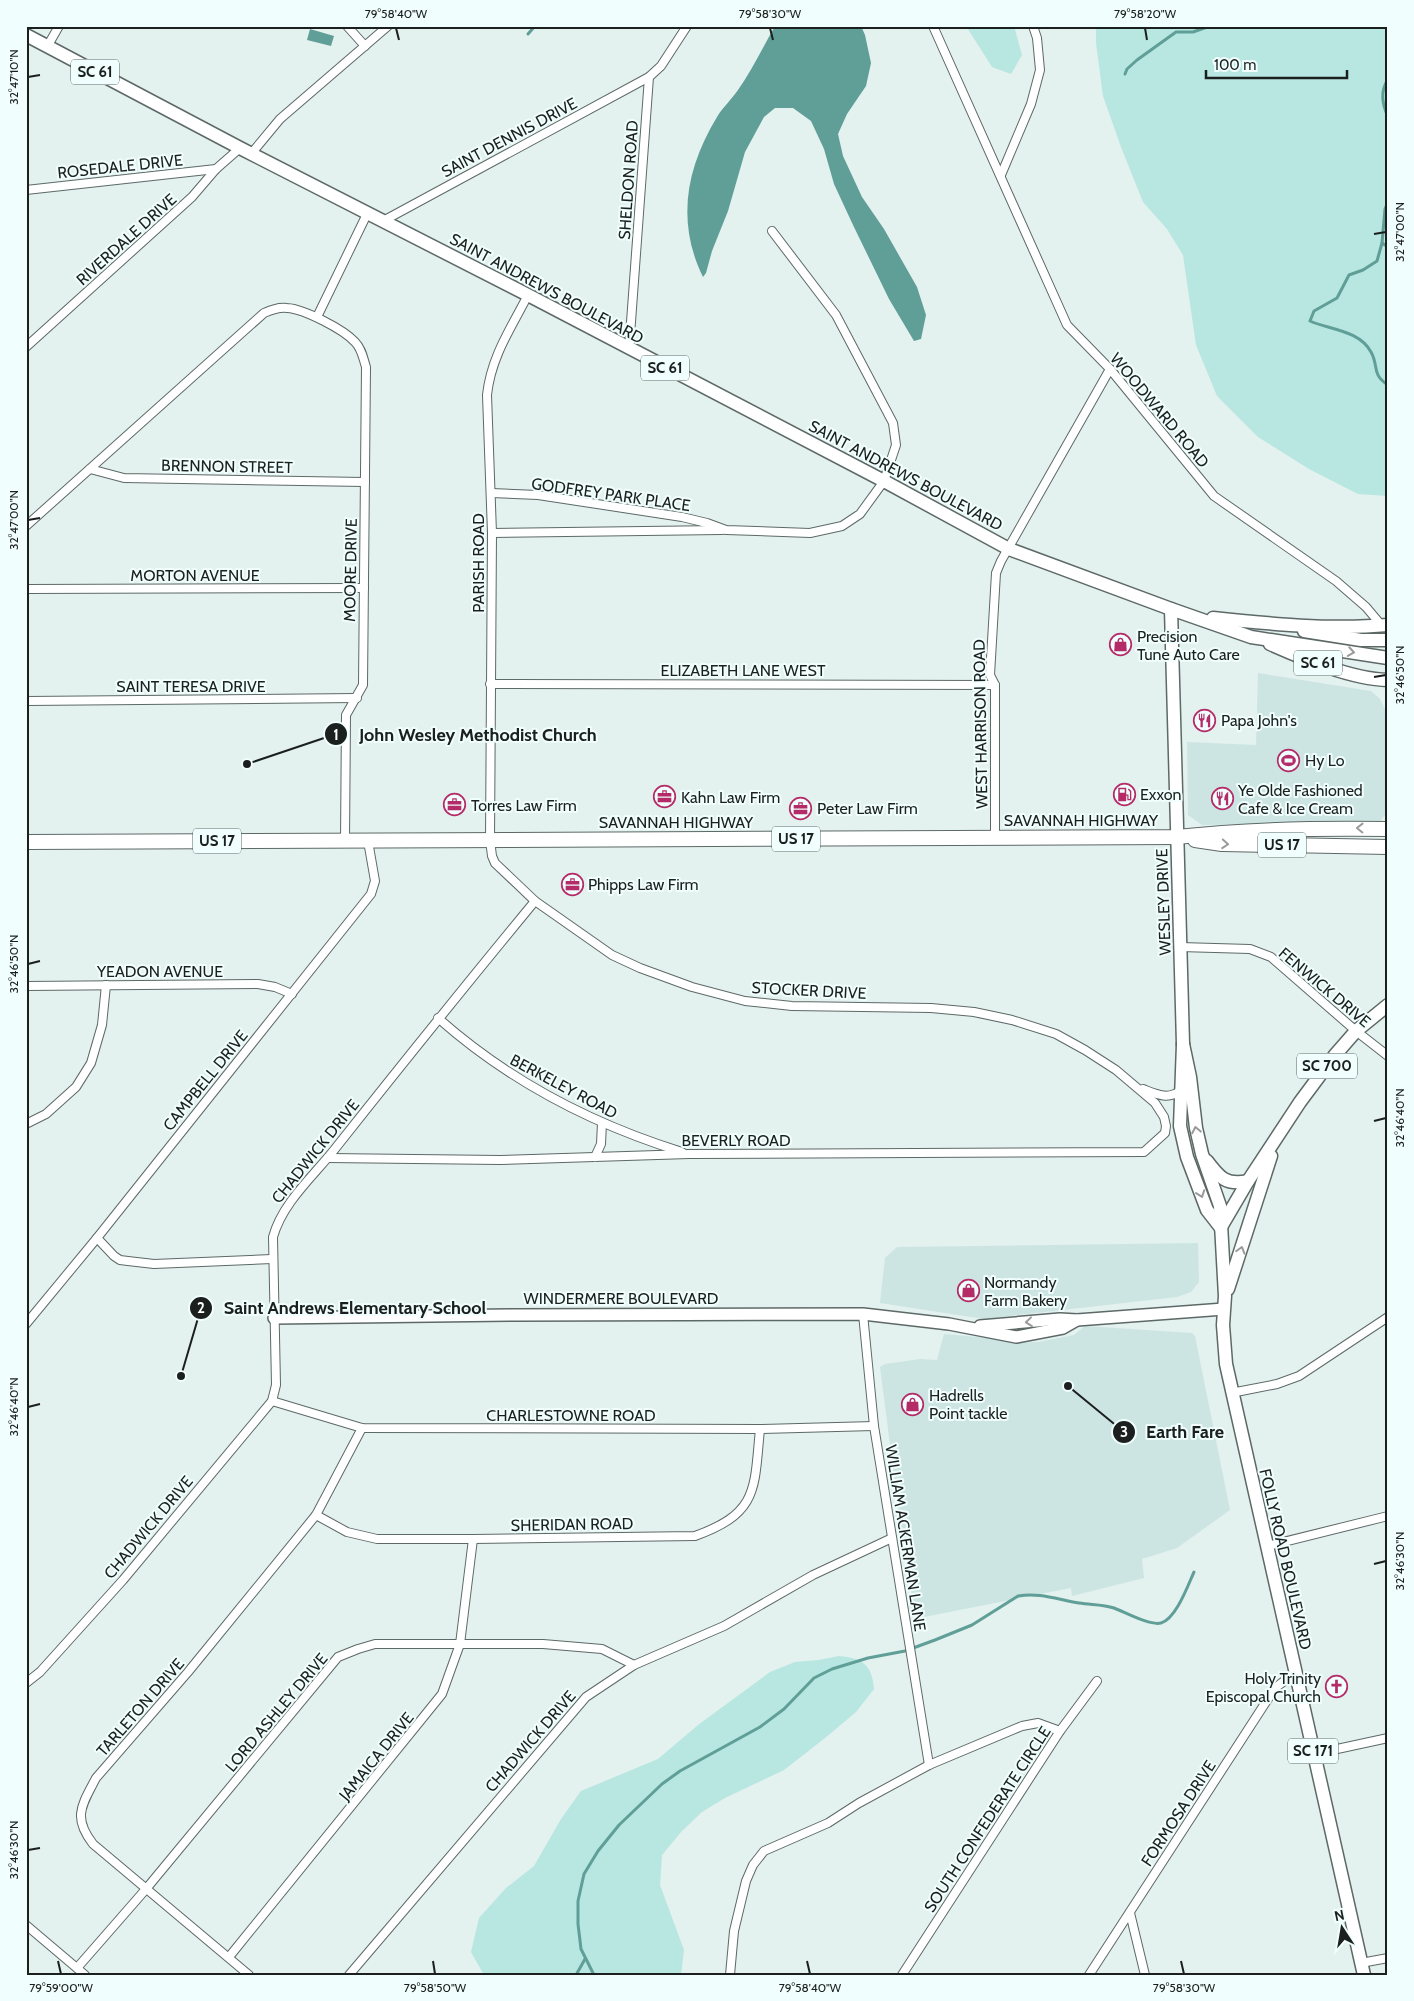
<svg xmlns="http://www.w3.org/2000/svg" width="1414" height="2001" font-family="Cabin,sans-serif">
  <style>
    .built { fill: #cde5e2 }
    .green { fill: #b8e6e1 }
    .water { fill: #609e98 }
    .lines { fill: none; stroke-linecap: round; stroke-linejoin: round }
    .stream { stroke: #609e98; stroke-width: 3 }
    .street-casing { stroke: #5d6967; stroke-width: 10 }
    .secondary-casing { stroke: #5d6967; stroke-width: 14 }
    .primary-casing { stroke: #5d6967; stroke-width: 15 }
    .highway-casing { stroke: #5d6967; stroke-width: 16 }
    .street { stroke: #fff; stroke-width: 8 }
    .secondary { stroke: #fff; stroke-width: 11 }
    .primary { stroke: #fff; stroke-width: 12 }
    .highway { stroke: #fff; stroke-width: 14 }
    .oneway { stroke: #989b9a }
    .ticks { fill: none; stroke: #1b201f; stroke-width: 2 }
    .labels { text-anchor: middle; stroke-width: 4; stroke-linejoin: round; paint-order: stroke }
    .shield { fill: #f0fefd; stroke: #5b6362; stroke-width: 1 }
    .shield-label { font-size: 15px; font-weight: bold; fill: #1b201f }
    .street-label { font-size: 16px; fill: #1b201f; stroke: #f0fefd }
    .poi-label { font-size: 16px; fill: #1b201f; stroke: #f0fefd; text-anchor: start }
    .leader { fill: none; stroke: #1b201f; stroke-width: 2 }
    .callout-dot { fill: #1b201f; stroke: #f0fefd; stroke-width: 2 }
    .mark-label { font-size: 15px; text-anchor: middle; font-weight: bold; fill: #fff }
    .callout-label { font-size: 18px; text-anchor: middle; font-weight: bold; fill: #1b201f; stroke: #f0fefd; stroke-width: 4; stroke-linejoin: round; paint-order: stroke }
    .neatline { fill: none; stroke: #1b201f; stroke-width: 2 }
    .ticks-label { font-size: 12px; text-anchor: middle; fill: #1b201f }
  </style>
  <rect width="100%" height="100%" fill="#e3f1ef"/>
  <g class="built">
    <path d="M1258,673l113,18 9,8 7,14v99l-7,10 -178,3 -14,-10 -1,-73 69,3z"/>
    <path d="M1198,1243l1,39 -8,10 -14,5 -193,22 -104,-16 5,-45 12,-11z"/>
    <path d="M1085,1326l107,7 3,3 35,174 -53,38 -35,11 2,19 -72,18 -1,-8 -147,29 -10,-12 -11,-59 -23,-179 5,-3 35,-5 17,1 7,-26 55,5 16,4 23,-1 36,-7z"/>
  </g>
  <g class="green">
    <path d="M966,26h48l8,29 -11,19 -19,-7z"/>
    <path d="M1096,26h292v470l-30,-2 -49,-25 -51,-32 -41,-41 -21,-51 -13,-90 -16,-26 -24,-27 -22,-55 -18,-51 -7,-53z"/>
    <path d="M839,1656c24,2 33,9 35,33l-18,23 -31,26 -41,32 -59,28 -23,14 -21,20 -19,23 -2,30 24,65 -3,25h-197l-13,-23 8,-34 27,-30 28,-22 27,-47 20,-28 77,-32 40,-34 72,-53 25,-10 24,-2z"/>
  </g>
  <g class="water">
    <path d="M775,26h86l4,9 6,28 -5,23 -19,28 -9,20 5,22 19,41 22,32 33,58 9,28 -5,24 -7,2 -25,-42 -36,-74 -19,-41 -10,-35 -13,-28 -18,-13h-18l-11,9 -19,35 -17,59 -16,40 -6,22 -3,4c-27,-55 -17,-109 14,-160 6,-10 15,-18 21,-27 14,-20 25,-43 37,-64z"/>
    <path d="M310,29l24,7 -3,10 -24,-6z"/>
  </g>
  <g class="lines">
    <g class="stream">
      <path d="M528,34l7,-8"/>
      <path d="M1125,74l2,-5 10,-9 39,-28h17l17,-6"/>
      <path d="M1388,79c-8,13 -6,24 0,38"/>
      <path d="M1388,202l-3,7 -3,34 -5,18 -14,9 -14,5 -12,23 -23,13 -4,10c20,9 49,9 61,31 8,14 0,22 17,33"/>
      <path d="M1382,243l6,4"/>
      <path d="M576,1975l9,-16"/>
      <path d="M594,1975l-13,-26 -3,-25v-23l6,-27 14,-23 21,-26 43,-41 18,-13 80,-44 24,-18 30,-31 18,-9 36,-11 37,-7 30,-11 37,-15 46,-29c21,-4 41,4 61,7 12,2 24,1 35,5 11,4 36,18 47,15 15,-4 27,-38 33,-51"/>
    </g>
    <defs>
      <g id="street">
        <path d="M347,26l18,20"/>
        <path d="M933,26l134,299 43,44 104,127 122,85 30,26 16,19"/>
        <path d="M47,47l12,-21"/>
        <path d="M251,154l29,-35 108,-93"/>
        <path d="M1001,175l30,-71 9,-34 -3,-32 -4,-12"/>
        <path d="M26,190l190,-21"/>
        <path d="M383,221l266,-144"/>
        <path d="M317,317l50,-103"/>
        <path d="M26,347l166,-150 24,-28 24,-21"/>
        <path d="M629,349l20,-272 12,-11 26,-40"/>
        <path d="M90,469l34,9 241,4"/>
        <path d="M491,493l47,2 144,22 25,6 19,7 84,3 32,-7 18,-12 24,-33 12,-36 -3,-22 -57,-108 -64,-84"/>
        <path d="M26,526l238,-213c7,-3 14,-6 23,-5 17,1 56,21 68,34 7,7 8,16 11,25l-3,318 -17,30 -1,126"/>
        <path d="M492,533l230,-3"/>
        <path d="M26,589l338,-1"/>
        <path d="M490,684l505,1"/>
        <path d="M26,701l331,-3"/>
        <path d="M995,838v-153l-5,-10 6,-102 5,-12 109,-192"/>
        <path d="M1180,947l70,2 21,8 85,74 32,25"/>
        <path d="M26,986l232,-2 17,3 17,7"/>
        <path d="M438,1018c71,63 154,106 244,134"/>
        <path d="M1143,1089c13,5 25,11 37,2"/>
        <path d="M26,1124l20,-10 30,-27 15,-24 11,-38 4,-40"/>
        <path d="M595,1157l6,-13 1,-21"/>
        <path d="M328,1158l172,2 189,-6 455,-2 21,-19 1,-7 -2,-9 -9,-14 -39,-33 -31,-20 -29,-16 -44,-14 -38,-8 -43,-4 -139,-2 -47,-5 -53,-14 -52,-19 -28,-13 -77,-54 -40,-38 -3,-7 -2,-16 2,-307 -5,-138c4,-38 24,-67 41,-100"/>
        <path d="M97,1238l17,18 6,4 8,1 26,3 118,-5"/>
        <path d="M863,1314l11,112 55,339"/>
        <path d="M26,1324l71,-86 274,-344 4,-13 -7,-40"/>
        <path d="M1231,1393l46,-9 22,-8 89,-59"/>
        <path d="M272,1401l90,27 398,1 114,-3"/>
        <path d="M316,1515l31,17 30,7h96l222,-3c64,-23 59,-47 65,-107"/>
        <path d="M1267,1546l121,-30"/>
        <path d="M26,1683l14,-11 83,-92 149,-179 4,-16 -3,-148c10,-36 43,-63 65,-92 65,-82 131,-164 197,-244"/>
        <path d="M1314,1754l74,-16"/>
        <path d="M1130,1913l15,62"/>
        <path d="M26,1925l59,50"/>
        <path d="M229,1957l213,-263 18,-50 13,-105"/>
        <path d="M1361,1963l27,-5"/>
        <path d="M77,1968l69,-79 192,-232 20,-8 17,-5h168l59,5 32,16"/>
        <path d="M249,1975l-156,-131c-21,-27 -11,-39 3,-66l92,-106 128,-157 46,-87"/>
        <path d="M349,1975l237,-278 48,-32 90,-39 89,-51 79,-37"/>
        <path d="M730,1975l4,-44 12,-50 7,-16 11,-14 64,-28 31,-20 70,-38 93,-39 16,-3 22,8"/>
        <path d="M902,1975l158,-244 37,-50"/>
        <path d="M1089,1975l186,-287 21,-16"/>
      </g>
      <g id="secondary">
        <path d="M274,1318l240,-3 349,-1 86,10 67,13 47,-9 14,-8"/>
        <path d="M980,1326l80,-7 17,1 147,-11"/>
      </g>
      <g id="primary">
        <path d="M26,35l214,113 288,147 356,186 125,68 162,60 80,28 137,21"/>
        <path d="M1171,609l12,435 -3,82 7,31 20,53 14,18"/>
        <path d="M1213,618c58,6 117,12 175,7"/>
        <path d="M1304,631l57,9h27"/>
        <path d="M1270,644c34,15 81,35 118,36"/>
        <path d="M1183,1044l7,33 6,51 6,26 18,52 5,90 -2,29 3,39 138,611"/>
        <path d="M1207,1161c12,16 19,25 41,20"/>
        <path d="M1221,1227l27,-46 52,-79 35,-47 21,-24 32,-26"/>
        <path d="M1228,1289l43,-133"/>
      </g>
      <g id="highway">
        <path d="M1195,840l27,4 166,3"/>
        <path d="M26,842l1151,-5c70,-8 140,-9 211,-8"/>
      </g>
    </defs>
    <use href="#street" class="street-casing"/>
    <use href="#secondary" class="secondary-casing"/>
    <use href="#primary" class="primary-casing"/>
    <use href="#highway" class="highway-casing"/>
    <use href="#street" class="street"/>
    <use href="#secondary" class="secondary"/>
    <use href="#primary" class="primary"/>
    <use href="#highway" class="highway"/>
  </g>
  <defs><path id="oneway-chevron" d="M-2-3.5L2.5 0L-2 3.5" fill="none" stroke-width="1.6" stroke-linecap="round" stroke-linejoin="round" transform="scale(1.25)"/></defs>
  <g class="oneway">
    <use href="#oneway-chevron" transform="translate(1351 652) rotate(9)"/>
    <use href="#oneway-chevron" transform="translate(1360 828) rotate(-179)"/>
    <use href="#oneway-chevron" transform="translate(1225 844) rotate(4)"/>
    <use href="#oneway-chevron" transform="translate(1196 1130) rotate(-101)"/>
    <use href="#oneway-chevron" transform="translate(1201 1194) rotate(70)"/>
    <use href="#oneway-chevron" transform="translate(1241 1250) rotate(-74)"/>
    <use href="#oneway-chevron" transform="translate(1029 1322) rotate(174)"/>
  </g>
  <path class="ticks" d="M396,28l3,12M770,28l3,12M1145,28l2,12M28,77l12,-2M1374,234l12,-2M28,520l12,-2M1374,677l12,-2M28,964l12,-3M1374,1121l12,-3M28,1407l12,-3M1374,1564l12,-3M28,1850l12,-2M58,1961l3,13M433,1961l2,13M807,1961l3,13M1181,1961l3,13"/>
  <defs>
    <symbol id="shop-ring" viewBox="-11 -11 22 22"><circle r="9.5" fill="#f0fefd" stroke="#b42b68" stroke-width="1.5"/><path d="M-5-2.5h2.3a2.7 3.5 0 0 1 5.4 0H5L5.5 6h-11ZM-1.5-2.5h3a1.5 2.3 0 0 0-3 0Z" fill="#b42b68"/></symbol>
    <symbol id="restaurant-ring" viewBox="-11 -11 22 22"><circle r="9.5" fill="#f0fefd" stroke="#b42b68" stroke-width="1.5"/><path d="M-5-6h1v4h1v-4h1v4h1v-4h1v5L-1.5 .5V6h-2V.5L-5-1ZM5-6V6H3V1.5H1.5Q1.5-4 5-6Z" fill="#b42b68"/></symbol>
    <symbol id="stadium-ring" viewBox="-11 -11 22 22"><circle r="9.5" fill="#f0fefd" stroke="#b42b68" stroke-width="1.5"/><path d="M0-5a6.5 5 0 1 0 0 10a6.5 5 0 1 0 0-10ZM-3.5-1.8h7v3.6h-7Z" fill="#b42b68"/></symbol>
    <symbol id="fuel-ring" viewBox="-11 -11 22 22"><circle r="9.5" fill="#f0fefd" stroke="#b42b68" stroke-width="1.5"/><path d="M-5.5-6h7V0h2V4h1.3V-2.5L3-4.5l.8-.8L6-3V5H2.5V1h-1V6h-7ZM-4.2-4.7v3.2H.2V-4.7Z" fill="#b42b68"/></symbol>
    <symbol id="office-ring" viewBox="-11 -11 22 22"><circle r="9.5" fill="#f0fefd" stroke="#b42b68" stroke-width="1.5"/><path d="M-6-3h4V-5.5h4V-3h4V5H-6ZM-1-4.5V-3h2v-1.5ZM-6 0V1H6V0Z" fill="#b42b68"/></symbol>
    <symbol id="church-ring" viewBox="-11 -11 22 22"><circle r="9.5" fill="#f0fefd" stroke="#b42b68" stroke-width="1.5"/><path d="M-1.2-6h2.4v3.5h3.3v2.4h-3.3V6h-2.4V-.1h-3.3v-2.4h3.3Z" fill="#b42b68"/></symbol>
  </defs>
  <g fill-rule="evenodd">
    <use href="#shop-ring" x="1108" y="632" width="25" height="25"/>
    <use href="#restaurant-ring" x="1192" y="708" width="25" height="25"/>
    <use href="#stadium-ring" x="1276" y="748" width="25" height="25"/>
    <use href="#fuel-ring" x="1112" y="782" width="25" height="25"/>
    <use href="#office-ring" x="652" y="784" width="25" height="25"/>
    <use href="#restaurant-ring" x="1210" y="786" width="25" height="25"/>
    <use href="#office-ring" x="442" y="792" width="25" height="25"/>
    <use href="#office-ring" x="788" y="796" width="25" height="25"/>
    <use href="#office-ring" x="560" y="872" width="25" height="25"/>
    <use href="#shop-ring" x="956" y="1278" width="25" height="25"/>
    <use href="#shop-ring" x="900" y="1392" width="25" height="25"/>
    <use href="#church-ring" x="1324" y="1674" width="25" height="25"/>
  </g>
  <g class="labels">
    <g class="shield">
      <rect x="71" y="59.5" width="48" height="25" rx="4"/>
      <rect x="641" y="355.5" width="48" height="25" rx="4"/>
      <rect x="1294" y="650.5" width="48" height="25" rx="4"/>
      <rect x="772" y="826.5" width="48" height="25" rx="4"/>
      <rect x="193" y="828.5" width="48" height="25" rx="4"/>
      <rect x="1258" y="832.5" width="48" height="25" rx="4"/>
      <rect x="1297" y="1053.5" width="60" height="25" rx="4"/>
      <rect x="1288" y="1738.5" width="50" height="25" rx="4"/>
    </g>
    <g class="shield-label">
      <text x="95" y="77">SC 61</text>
      <text x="665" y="373">SC 61</text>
      <text x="1318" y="668">SC 61</text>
      <text x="796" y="844">US 17</text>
      <text x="217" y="846">US 17</text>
      <text x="1282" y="850">US 17</text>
      <text x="1327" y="1071">SC 700</text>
      <text x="1313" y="1756">SC 171</text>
    </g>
    <g class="street-label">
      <text transform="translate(509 137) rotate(-28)" y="6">SAINT DENNIS DRIVE</text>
      <text transform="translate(120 166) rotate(-6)" y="6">ROSEDALE DRIVE</text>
      <text transform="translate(628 180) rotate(-86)" y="6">SHELDON ROAD</text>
      <text transform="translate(126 239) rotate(-42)" y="6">RIVERDALE DRIVE</text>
      <text transform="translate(547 288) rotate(28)" y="6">SAINT ANDREWS BOULEVARD</text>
      <text transform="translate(1160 410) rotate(50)" y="6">WOODWARD ROAD</text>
      <text transform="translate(227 466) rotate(1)" y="6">BRENNON STREET</text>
      <text transform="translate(906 475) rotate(28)" y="6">SAINT ANDREWS BOULEVARD</text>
      <text transform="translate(611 494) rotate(8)" y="6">GODFREY PARK PLACE</text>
      <text transform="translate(478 563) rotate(-90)" y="6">PARISH ROAD</text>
      <text transform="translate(350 570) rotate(-89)" y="6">MOORE DRIVE</text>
      <text x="195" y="581">MORTON AVENUE</text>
      <text x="743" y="676">ELIZABETH LANE WEST</text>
      <text x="191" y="692">SAINT TERESA DRIVE</text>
      <text transform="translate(980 724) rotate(-91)" y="6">WEST HARRISON ROAD</text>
      <text x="1081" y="826">SAVANNAH HIGHWAY</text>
      <text x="676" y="828">SAVANNAH HIGHWAY</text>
      <text transform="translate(1163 902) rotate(-92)" y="6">WESLEY DRIVE</text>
      <text x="160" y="977">YEADON AVENUE</text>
      <text transform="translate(1325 987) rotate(40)" y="6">FENWICK DRIVE</text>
      <text transform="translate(809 990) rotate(3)" y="6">STOCKER DRIVE</text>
      <text transform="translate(205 1080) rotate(-51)" y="6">CAMPBELL DRIVE</text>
      <text transform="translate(564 1086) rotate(28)" y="6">BERKELEY ROAD</text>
      <text x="736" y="1146">BEVERLY ROAD</text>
      <text transform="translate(315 1151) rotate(-51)" y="6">CHADWICK DRIVE</text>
      <text x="621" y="1304">WINDERMERE BOULEVARD</text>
      <text x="571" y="1421">CHARLESTOWNE ROAD</text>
      <text transform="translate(572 1524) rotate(-1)" y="6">SHERIDAN ROAD</text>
      <text transform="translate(148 1527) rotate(-50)" y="6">CHADWICK DRIVE</text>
      <text transform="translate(906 1538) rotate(81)" y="6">WILLIAM ACKERMAN LANE</text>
      <text transform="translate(1286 1559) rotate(77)" y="6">FOLLY ROAD BOULEVARD</text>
      <text transform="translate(140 1707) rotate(-49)" y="6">TARLETON DRIVE</text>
      <text transform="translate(276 1712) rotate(-50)" y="6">LORD ASHLEY DRIVE</text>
      <text transform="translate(530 1741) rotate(-49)" y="6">CHADWICK DRIVE</text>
      <text transform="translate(376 1756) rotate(-51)" y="6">JAMAICA DRIVE</text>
      <text transform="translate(1178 1813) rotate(-57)" y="6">FORMOSA DRIVE</text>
      <text transform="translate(987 1819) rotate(-57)" y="6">SOUTH CONFEDERATE CIRCLE</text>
    </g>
    <g class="poi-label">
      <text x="1137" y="642">Precision<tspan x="1137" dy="18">Tune Auto Care</tspan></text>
      <text x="1221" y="726">Papa John's</text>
      <text x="1305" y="766">Hy Lo</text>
      <text x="1238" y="796">Ye Olde Fashioned<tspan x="1238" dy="18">Cafe &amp; Ice Cream</tspan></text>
      <text x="1140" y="800">Exxon</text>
      <text x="681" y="803">Kahn Law Firm</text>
      <text x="471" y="811">Torres Law Firm</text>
      <text x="817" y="814">Peter Law Firm</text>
      <text x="588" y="890">Phipps Law Firm</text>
      <text x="984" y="1288">Normandy<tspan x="984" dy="18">Farm Bakery</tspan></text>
      <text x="929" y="1401">Hadrells<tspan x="929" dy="18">Point tackle</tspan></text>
      <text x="1321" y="1684" text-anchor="end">Holy Trinity<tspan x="1321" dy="18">Episcopal Church</tspan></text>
    </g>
  </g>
  <path class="leader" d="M247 764L336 734M181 1376L201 1308M1068 1386L1124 1432"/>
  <g class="callout-dot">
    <circle cx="247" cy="764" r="5"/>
    <circle cx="181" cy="1376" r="5"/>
    <circle cx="1068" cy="1386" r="5"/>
    <circle cx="336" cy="734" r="12"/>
    <circle cx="201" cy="1308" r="12"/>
    <circle cx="1124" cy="1432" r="12"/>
  </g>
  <g class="mark-label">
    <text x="336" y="740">1</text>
    <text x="201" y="1313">2</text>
    <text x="1124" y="1437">3</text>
  </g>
  <g class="callout-label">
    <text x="478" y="741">John Wesley Methodist Church</text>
    <text x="355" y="1314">Saint Andrews Elementary School</text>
    <text x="1185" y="1438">Earth Fare</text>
  </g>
  <rect width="1414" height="2001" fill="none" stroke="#f0fefd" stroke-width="55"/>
  <g transform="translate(1342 1928) rotate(348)" stroke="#f0fefd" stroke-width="4" paint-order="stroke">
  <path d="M0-4L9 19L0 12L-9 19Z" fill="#1b201f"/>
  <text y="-8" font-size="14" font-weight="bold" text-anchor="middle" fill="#1b201f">N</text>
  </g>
  <path d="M1206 70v8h141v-8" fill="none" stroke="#1b201f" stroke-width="2.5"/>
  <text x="1214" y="70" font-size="15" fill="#1b201f" stroke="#f0fefd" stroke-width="4" paint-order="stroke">100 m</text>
  <rect x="28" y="28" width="1358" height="1946" class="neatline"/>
  <g class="ticks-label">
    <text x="396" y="18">79°58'40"W</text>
    <text x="770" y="18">79°58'30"W</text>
    <text x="1145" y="18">79°58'20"W</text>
    <text transform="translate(14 77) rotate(-90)" y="4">32°47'10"N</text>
    <text transform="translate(1400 232) rotate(-90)" y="4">32°47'00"N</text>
    <text transform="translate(14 520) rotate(-90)" y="4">32°47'00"N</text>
    <text transform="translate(1400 675) rotate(-90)" y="4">32°46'50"N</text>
    <text transform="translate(14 964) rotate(-90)" y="4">32°46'50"N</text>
    <text transform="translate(1400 1118) rotate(-90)" y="4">32°46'40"N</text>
    <text transform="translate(14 1407) rotate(-90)" y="4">32°46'40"N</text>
    <text transform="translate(1400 1561) rotate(-90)" y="4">32°46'30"N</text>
    <text transform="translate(14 1850) rotate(-90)" y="4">32°46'30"N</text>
    <text x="61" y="1992">79°59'00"W</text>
    <text x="435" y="1992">79°58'50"W</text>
    <text x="810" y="1992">79°58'40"W</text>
    <text x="1184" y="1992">79°58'30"W</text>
  </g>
</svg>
